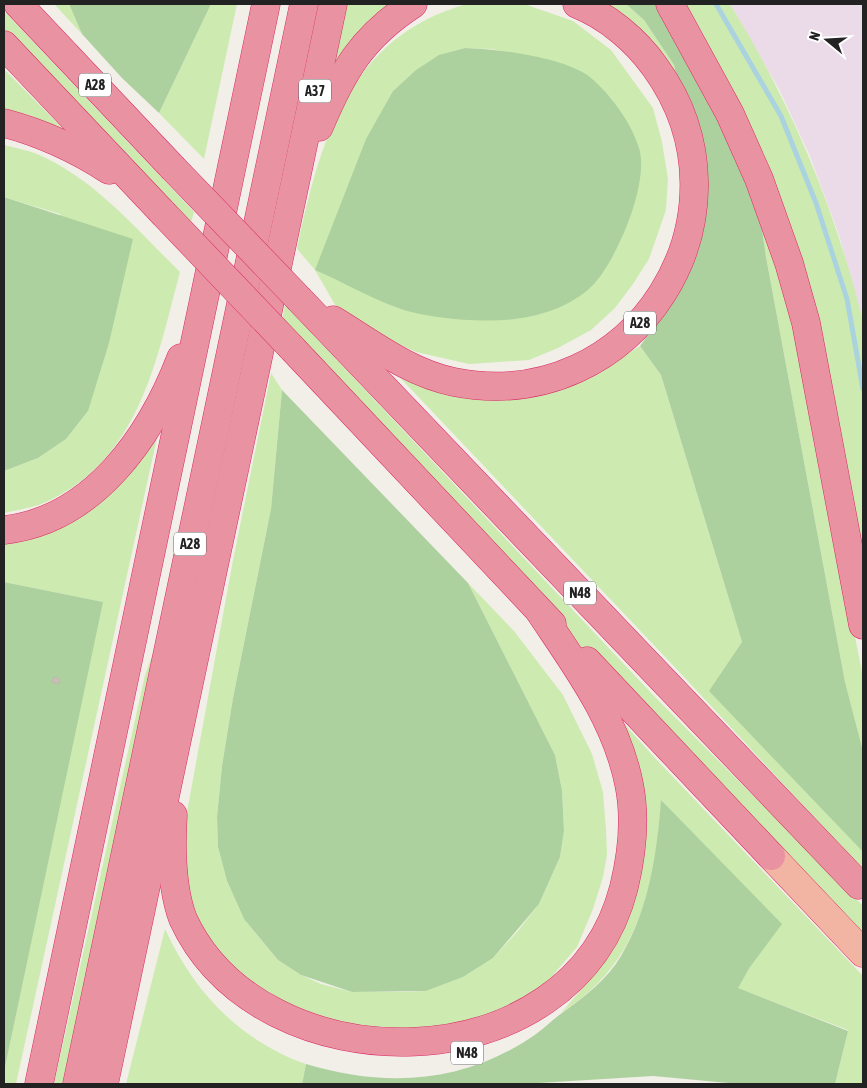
<svg xmlns="http://www.w3.org/2000/svg" width="867" height="1088" font-family="'Asap Condensed',sans-serif">
  <style>
    .industrial { fill: #ebdbe8 }
    .grass { fill: #cdebb0; fill-rule: evenodd }
    .forest { fill: #add19e }
    .lines { fill: none; stroke-linecap: round; stroke-linejoin: round }
    .stream { stroke: #aad3df; stroke-width: 5 }
    .building { fill: #c7bfb8; stroke: #c4b6ab }
    .trunk-casing { stroke: #dc2a67; stroke-width: 29 }
    .motorway-casing { stroke: #dc2a67; stroke-width: 29 }
    .trunk { stroke: #f2b4a3; stroke-width: 28 }
    .motorway { stroke: #e892a2; stroke-width: 28 }
    .motorway-bridge-casing { stroke: #dc2a67; stroke-width: 29; stroke-linecap: butt }
    .motorway-bridge { stroke: #e892a2; stroke-width: 28 }
    .labels { text-anchor: middle; stroke-width: 5; stroke-linejoin: round; paint-order: stroke }
    .shield { fill: #fff; stroke: #646464; stroke-width: 1 }
    .shield-label { font-size: 14px; font-weight: bold; fill: #222 }
  </style>
  <rect width="100%" height="100%" fill="#f2efe9"/>
  <path class="industrial" d="M730,4h133v317l-24,-86 -29,-79 -30,-65z"/>
  <g class="grass">
    <path d="M54,4h15l13,30z"/>
    <path d="M211,4h26l-33,155 -45,-46z"/>
    <path d="M345,4h53l-67,69z"/>
    <path d="M467,4h57l49,17 38,29 42,58 9,34 6,37 -2,31 -17,49 -16,25 -18,24 -24,22 -33,18 -29,12 -60,4 -53,-12 -33,-15 -45,-27 -23,-40 -18,-21c23,-108 51,-212 170,-245zM465,48l27,1 78,18 42,32 27,50 -26,105 -22,33 -78,32h-31l-60,-5 -24,-6 -82,-38 77,-179c26,-24 37,-34 72,-43z"/>
    <path d="M593,4h33l18,16 30,45 7,27z"/>
    <path d="M686,4h44c61,99 105,204 133,317v250l-95,-402 -65,-135z"/>
    <path d="M4,11l190,201 -6,21 -184,-197z"/>
    <path d="M4,69l67,68 -67,-22z"/>
    <path d="M4,145c11,3 23,5 33,9 57,24 100,76 143,118 -24,90 -41,189 -136,231 -12,5 -27,7 -40,10v-42l34,-13 28,-19 22,-28 -28,-197 -56,-17z"/>
    <path d="M756,187l23,65 84,425v74l-18,-69 -79,-425z"/>
    <path d="M285,305l371,393 207,208v40l-583,-616z"/>
    <path d="M640,346l21,29 81,267 -32,49 153,161v18l-179,-193 -296,-312 177,21 25,-9z"/>
    <path d="M271,373l11,17 -11,119 -38,189 -11,68 -5,51 1,30 9,34 17,38 34,41 23,15 20,9 31,8h53l21,-1 37,-14 30,-19 24,-26 22,-28 21,-47 4,-26 -2,-41 -7,-35 -87,-172 46,48 49,64 29,59 11,38 3,38 1,25 -4,22 -10,32 -16,38 -47,55 -159,48 -153,-80 -41,-103 56,-307z"/>
    <path d="M158,433l-142,651h-12v-12l98,-470 -98,-20v-40z"/>
    <path d="M153,653l-43,219 -46,212h-10l91,-409z"/>
    <path d="M610,708l44,49 209,219v108h-28l13,-54 -111,-42 13,-21 -88,-167c-4,21 -3,44 -8,65 -14,66 -36,111 -93,148l31,-36 22,-39 16,-58z"/>
    <path d="M165,929c29,63 74,111 141,135l-4,20h-176z"/>
  </g>
  <g class="forest">
    <path d="M69,4h142l-52,109 -37,-35 -40,-44z"/>
    <path d="M626,4h33l97,183 10,70 79,425 18,69v101l-154,-161 33,-49 -81,-267 -21,-29 32,-44 24,-49 9,-51 -31,-137 -30,-45z"/>
    <path d="M465,48c33,1 99,9 125,29 21,18 41,45 49,71 11,35 -23,115 -48,139 -20,19 -50,29 -76,32 -33,4 -86,0 -117,-11 -28,-10 -55,-26 -83,-38l51,-131 27,-48 23,-21 23,-15z"/>
    <path d="M4,197l129,42 -24,104 -21,68 -22,28 -28,19 -34,13z"/>
    <path d="M282,390l186,193 87,172 7,35 2,41 -4,26 -21,47 -46,54 -30,19 -37,14 -74,1 -51,-17 -23,-15 -34,-41 -17,-38 -9,-34 -1,-30 5,-51 11,-68 38,-189z"/>
    <path d="M4,582l99,20 -99,470z"/>
    <path d="M661,800l121,124 -32,43 -12,21 110,43 -13,53h-96l-86,-8 -131,8h-220l4,-20c80,24 159,20 230,-30 9,-6 17,-15 26,-21 22,-16 45,-33 59,-57 28,-47 36,-103 40,-156z"/>
  </g>
  <g class="lines">
    <path class="stream" d="M716,4l65,112 35,87 31,96 16,90"/>
  </g>
  <path class="building" d="M54,677l6,2 -1,5 -7,-2z"/>
  <g class="lines">
    <defs>
      <path id="trunk" d="M771,856l92,97"/>
      <g id="motorway">
        <path d="M18,4l154,163"/>
        <path d="M670,4l60,110 29,65 30,84 17,60 57,302"/>
        <path d="M4,45l159,168"/>
        <path d="M4,123c38,10 71,25 105,47"/>
        <path d="M319,127c23,-55 43,-90 94,-123"/>
        <path d="M300,300l559,585"/>
        <path d="M333,320c38,23 76,53 121,62 181,36 308,-168 201,-315 -19,-27 -48,-51 -78,-63"/>
        <path d="M291,347l261,277"/>
        <path d="M4,530c90,-10 147,-94 177,-172"/>
        <path d="M587,661l184,195"/>
        <path d="M173,815c-2,33 -2,72 10,104 78,169 390,169 441,-32 8,-33 12,-69 5,-103 -13,-65 -53,-118 -89,-172"/>
        <path d="M39,1084l227,-1080"/>
        <path d="M77,1084l227,-1080"/>
        <path d="M104,1084l229,-1080"/>
      </g>
    </defs>
    <use href="#trunk" class="trunk-casing"/>
    <use href="#motorway" class="motorway-casing"/>
    <use href="#trunk" class="trunk"/>
    <use href="#motorway" class="motorway"/>
    <defs>
      <g id="motorway-bridge">
        <path d="M172,167l128,133"/>
        <path d="M163,213l128,134"/>
      </g>
    </defs>
    <use href="#motorway-bridge" class="motorway-bridge-casing"/>
    <use href="#motorway-bridge" class="motorway-bridge"/>
  </g>
  <g class="labels">
    <g class="shield">
      <rect x="79" y="73.5" width="32" height="23" rx="4"/>
      <rect x="299" y="79.5" width="32" height="23" rx="4"/>
      <rect x="624" y="311.5" width="32" height="23" rx="4"/>
      <rect x="174" y="532.5" width="32" height="23" rx="4"/>
      <rect x="564" y="581.5" width="32" height="23" rx="4"/>
      <rect x="451" y="1041.5" width="32" height="23" rx="4"/>
    </g>
    <g class="shield-label">
      <text x="95" y="90">A28</text>
      <text x="315" y="96">A37</text>
      <text x="640" y="328">A28</text>
      <text x="190" y="549">A28</text>
      <text x="580" y="598">N48</text>
      <text x="467" y="1058">N48</text>
    </g>
  </g>
  <rect width="867" height="1088" fill="none" stroke="#222222" stroke-width="10"/>
  <g transform="translate(827 40) rotate(288)" stroke="#ffffff" stroke-width="4" paint-order="stroke">
  <path d="M0-4L9 19L0 12L-9 19Z" fill="#222222"/>
  <text y="-8" font-size="14" font-weight="bold" text-anchor="middle" fill="#222222">N</text>
  </g>
</svg>
